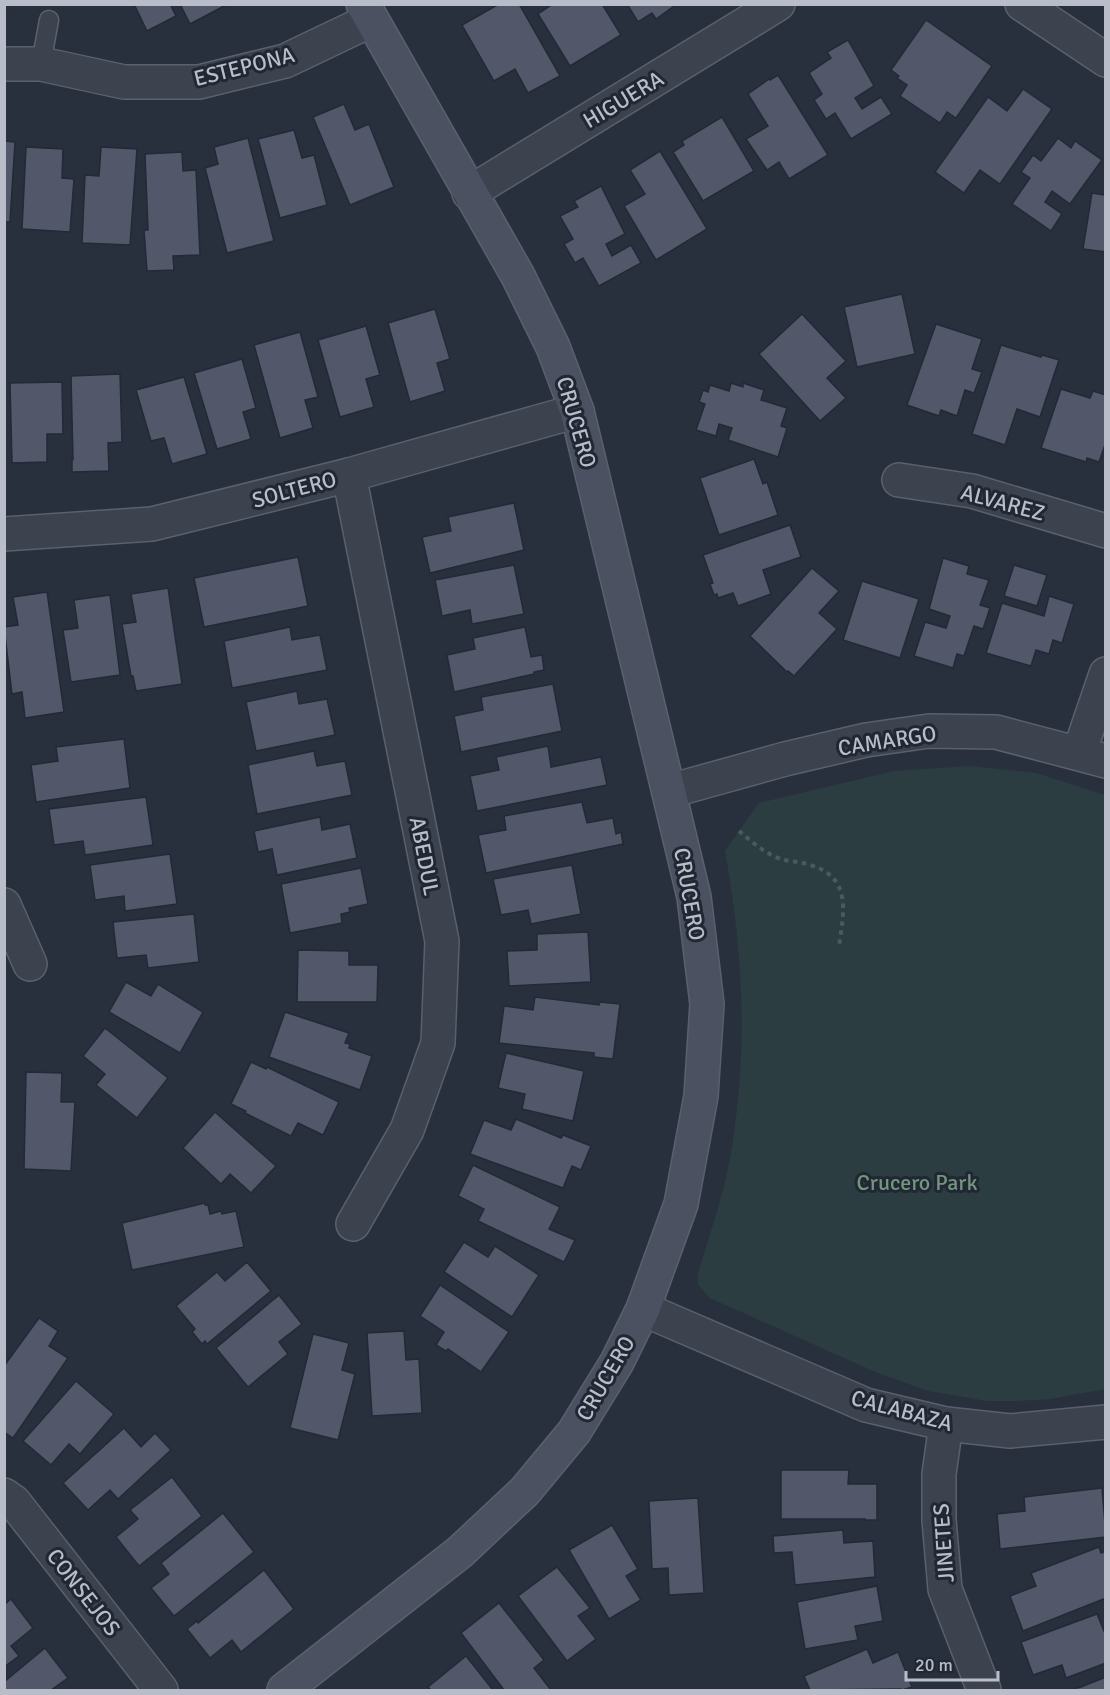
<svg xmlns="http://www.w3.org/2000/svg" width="1110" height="1695" font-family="Signika,sans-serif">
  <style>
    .green { fill: #2b3d40 }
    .building { fill: #525869; stroke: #232935; stroke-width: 1.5 }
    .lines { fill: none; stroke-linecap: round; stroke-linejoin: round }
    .lane-casing { stroke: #5a606c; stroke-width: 21 }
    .street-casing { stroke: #5a606c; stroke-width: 36 }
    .secondary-casing { stroke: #5a606c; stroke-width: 36 }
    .path { stroke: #4a5a5e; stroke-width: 4; stroke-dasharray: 4.5 4.5; stroke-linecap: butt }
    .lane { stroke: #3c424e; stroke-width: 18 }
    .street { stroke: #3c424e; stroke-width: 33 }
    .secondary { stroke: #4b5161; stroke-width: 33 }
    .labels { text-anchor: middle; stroke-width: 6; stroke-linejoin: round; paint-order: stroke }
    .street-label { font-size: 22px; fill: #b9bdc9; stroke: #212733 }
    .park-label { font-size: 22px; fill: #72977e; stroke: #212733 }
  </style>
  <rect width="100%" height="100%" fill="#28303e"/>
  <path class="green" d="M970,766l66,7 69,22v594l-55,10 -32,2h-31l-59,-10 -55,-20 -163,-73 -12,-13 -1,-9c13,-42 28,-85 35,-129 16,-101 11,-196 -7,-296l34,-48 135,-32z"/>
  <g class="building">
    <path d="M134,4h36l6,12 -29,15z"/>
    <path d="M180,4h48l-38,20z"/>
    <path d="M499,4h20l41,72 -32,17 -13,-24 -21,12 -32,-56z"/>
    <path d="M553,4h49l19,31 -51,31 -32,-52z"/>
    <path d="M627,4h50l-21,15 -4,-6 -14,9z"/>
    <path d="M926,20l66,46 -36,52 -9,-6 -7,11 -40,-27 7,-11 -10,-7 2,-2 -8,-6z"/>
    <path d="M848,40l26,46 -19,12 7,11 19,-12 11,17 -41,25 -16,-26 -9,6 -12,-19 8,-6 -13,-21 22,-15 -4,-6z"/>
    <path d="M778,75l50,80 -39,24 -10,-17 -12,8 -21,-31 22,-13 -20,-32 21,-15 1,1z"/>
    <path d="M1023,89l29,20 -52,75 -20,-14 -16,23 -29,-21 53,-75 19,14z"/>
    <path d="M344,104l11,26 14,-6 25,63 -44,18 -37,-88z"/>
    <path d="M722,117l32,54 -51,30 -30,-49 11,-7 -2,-4z"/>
    <path d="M294,130l8,28 12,-3 13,50 -47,13 -22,-79z"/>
    <path d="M248,138l26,103 -47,12 -22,-85 13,-4 -4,-17z"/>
    <path d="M1058,138l13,10 4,-7 27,19 -32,44 -18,-13 -7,11 17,12 -11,17 -39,-27 18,-26 -9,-6 12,-17 8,6z"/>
    <path d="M4,141l11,1 -5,80h-6z"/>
    <path d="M26,147l37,2 -1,29 12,1 -4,53 -48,-3z"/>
    <path d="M101,147l36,2 -7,96 -48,-2 3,-68 14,1z"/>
    <path d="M660,151l47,78 -51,31 -32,-54 21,-12 -15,-24z"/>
    <path d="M182,152l1,19 13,-1 4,85 -27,1 1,14 -27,1 -3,-41h4l-3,-76z"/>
    <path d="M601,186l24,48 -19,10 6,12 19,-11 10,18 -42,23 -16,-28 -8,5 -11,-19 9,-5 -13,-23 18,-9 -4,-6z"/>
    <path d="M1105,190l1,62 -23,-3 9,-56 12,2z"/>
    <path d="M902,294l13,60 -58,13 -13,-60z"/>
    <path d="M435,309l15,50 -13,4 8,28 -35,11 -22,-79z"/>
    <path d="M802,314l44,47 -19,17 19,20 -26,23 -61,-67z"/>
    <path d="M936,324l46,15 -10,30 10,3 -8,21 -9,-3 -8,26 -16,-6 -2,6 -32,-11z"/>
    <path d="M366,326l14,49 -14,4 8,28 -34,10 -22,-77z"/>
    <path d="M300,332l18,65 -13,3 8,28 -33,10 -26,-93z"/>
    <path d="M1001,345l40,12 1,-2 17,5 -19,57 -23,-8 -12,36 -33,-11z"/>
    <path d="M242,359l14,49 -13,4 8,27 -34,10 -23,-76z"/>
    <path d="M120,374l2,68 -14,1 1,28 -37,1v-14l1,1 -2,-83z"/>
    <path d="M184,377l23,77 -35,10 -8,-26 -13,3 -15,-51z"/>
    <path d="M62,382l1,52h-16v28l-35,1 -2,-80z"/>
    <path d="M731,383l12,4v-4l21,7 -3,10 26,8 -6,18 6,2 -9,29 -50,-17 4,-12 -13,-4 -3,12 -20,-6 9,-26 -6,-2 4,-12 5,2 2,-7 19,6z"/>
    <path d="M1061,389l29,9 3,-7 13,4v47l-7,20 -12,-4 -1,4 -45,-14z"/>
    <path d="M754,459l9,25 4,-2 11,33 -59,20 -19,-57z"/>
    <path d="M514,503l10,47 -94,23 -8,-36 29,-6 -3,-14z"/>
    <path d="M790,525l11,32 -38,13 8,24 -33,12 -5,-13 -15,5 -1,-4 -3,1 -4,-11 3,-1 -10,-28z"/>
    <path d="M298,557l10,49 -104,21 -10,-49z"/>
    <path d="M943,558l26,8 -2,8 22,6 -9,25 10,3 -7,21 -9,-3 -10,30 -7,-2 -4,14 -39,-12 11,-34 21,6 4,-12 -21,-7z"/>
    <path d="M514,565l10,49 -52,10 -2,-14 -28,6 -7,-36z"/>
    <path d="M1014,565l33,10 -10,31 -33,-10z"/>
    <path d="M812,568l27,23 -20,22 18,16 -43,47 -6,-5 -1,1 -37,-36z"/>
    <path d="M862,581l57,18 -19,59 -57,-18z"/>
    <path d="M168,588l14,96 -46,7 -3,-15h-2l-9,-52 14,-2 -5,-28z"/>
    <path d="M47,592l17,120 -39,6 -3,-26 -10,2 -8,-67 14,-2 -5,-28z"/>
    <path d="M110,595l10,80 -49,7 -8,-52 15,-2 -4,-28z"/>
    <path d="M1049,596l25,8 -12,39 -9,-3 -4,14 -13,-4 -5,16 -45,-13 16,-50 42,13z"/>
    <path d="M290,627l2,13 28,-5 7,35 -95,18 -8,-47z"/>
    <path d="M525,627l6,30 11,-2 2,15 -10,2v2l-80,18 -7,-37 28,-6 -2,-11z"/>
    <path d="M553,684l9,47 -101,21 -7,-36 29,-6 -2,-13z"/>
    <path d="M297,691l2,13 28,-5 8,36 -79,16 -10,-49z"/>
    <path d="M124,739l6,49 -94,14 -5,-37 27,-4 -2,-14z"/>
    <path d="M548,746l3,21 50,-10 6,28 -130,26 -7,-35 29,-6 -3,-13z"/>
    <path d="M314,751l3,15 28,-5 7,34 -95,19 -9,-49z"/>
    <path d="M146,797l7,48 -68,10 -2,-14 -29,4 -5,-36z"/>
    <path d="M582,802l5,21 26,-5 3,16 5,-2 2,12 -137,29 -8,-38 28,-5 -2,-14z"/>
    <path d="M320,817l2,13 28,-6 7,34 -80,17 -5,-26 -14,3 -4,-21z"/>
    <path d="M170,854l7,50 -52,7 -1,-15 -29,4 -5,-35z"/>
    <path d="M572,865l9,49 -50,10 -3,-14 -27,5 -8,-36z"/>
    <path d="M361,868l7,36 -19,4 1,4 -9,2 1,9 -52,10 -9,-49z"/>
    <path d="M194,914l5,48 -51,6 -2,-13 -29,3 -4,-36z"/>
    <path d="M588,932l3,50 -82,4 -2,-35 30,-1v-16z"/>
    <path d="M298,950l51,1v14h29l-1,37h-80z"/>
    <path d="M126,982l25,14 7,-12 45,28 -23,41 -71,-41z"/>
    <path d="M535,997l64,8 1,-3 20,2 -7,55 -19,-2v-4l-95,-10 5,-37 29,4z"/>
    <path d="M285,1012l64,21 -4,10 5,1 -1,4 23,8 -12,34 -91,-33z"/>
    <path d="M105,1028l63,50 -31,40 -41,-33 9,-11 -22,-18z"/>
    <path d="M506,1053l78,18 -11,50 -51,-12 3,-15 -27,-6z"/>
    <path d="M251,1062l15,7 1,-2 72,35 -16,33 -25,-12 -7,13 -46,-23 1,-2 -15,-7z"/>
    <path d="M26,1072l36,1 -1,29h14l-4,69 -47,-2z"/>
    <path d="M215,1112l61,54 -25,27 -21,-19 -9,10 -38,-36z"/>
    <path d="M516,1119l45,19 2,-3 28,11 -10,24 -9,-4 -9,22 -93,-34 14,-34 27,10z"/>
    <path d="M473,1165l87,42 -11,22 26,11 -11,22 -86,-41 6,-12 -26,-13z"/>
    <path d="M205,1203v2h3l2,9 11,-3 1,3 14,-3 8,36 -112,23 -10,-47z"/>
    <path d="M464,1242l24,15 7,-11 44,29 -27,42 -68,-45z"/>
    <path d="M247,1262l24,29 -64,53 -2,-3 -3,3 -10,-12 3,-3 -19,-23 41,-34 8,9z"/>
    <path d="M440,1285l69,47 -28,40 -33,-23 -2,2 -10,-6 8,-13 -24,-16z"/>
    <path d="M279,1295l23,29 -23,18 9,12 -40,33 -32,-39z"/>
    <path d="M39,1318l19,13 -9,15 19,12 -55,80 -9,-6v-66z"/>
    <path d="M404,1331l2,29 13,-1 3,54 -50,3 -5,-83z"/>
    <path d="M313,1334l36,9 -7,27 13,4 -17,66 -48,-12z"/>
    <path d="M76,1381l38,33 -34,40 -11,-10 -18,21 -28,-24z"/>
    <path d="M124,1428l17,19 14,-14 16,17 -53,49 -8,-9 -22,20 -25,-27z"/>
    <path d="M781,1470h68l-1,14h29v36h-12v-1h-84z"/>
    <path d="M172,1477l30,39 -63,50 -23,-29 22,-18 -8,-9z"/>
    <path d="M1102,1488l4,49 -106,12 -3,-35 28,-3 -1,-14z"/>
    <path d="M698,1498l6,95 -35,2 -1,-27 -16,1 -3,-68z"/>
    <path d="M223,1513l31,39 -80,64 -23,-28 18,-14 -8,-11z"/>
    <path d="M612,1525l26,44 -12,7 15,24 -32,19 -40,-69z"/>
    <path d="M843,1530l1,13 29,-2 2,36 -80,8 -3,-33 -18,1 -1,-17z"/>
    <path d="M1099,1547l2,6 5,-2v47l-83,33 -13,-35 26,-10 -5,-13z"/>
    <path d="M557,1567l33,41 -12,8 18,23 -29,22 -49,-65z"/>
    <path d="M264,1570l30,39 -53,43 -9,-12 -22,18 -23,-29 10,-8 1,2z"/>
    <path d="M877,1586l6,35 -28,5 3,14 -53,9 -8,-47z"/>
    <path d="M11,1599l22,29 -22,18 8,10 -15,11v-62z"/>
    <path d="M499,1603l45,57 -10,8 17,22h-47l-43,-57z"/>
    <path d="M1097,1614l9,22v27l-40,15 -4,-13 -29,10 -12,-33z"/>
    <path d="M45,1648l23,30 -17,12h-47v-8z"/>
    <path d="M867,1649l6,14 25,-11 14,35 -10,3 -1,-1 -91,1 -6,-14z"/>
    <path d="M466,1656l27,34h-62l-3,-3z"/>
    <path d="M1106,1677v13h-36l11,-3z"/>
  </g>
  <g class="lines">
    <defs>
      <path id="lane" d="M41,64l8,-44"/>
      <g id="street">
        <path d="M1022,4l84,56"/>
        <path d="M4,64h37l83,18h75l86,-21 86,-41"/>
        <path d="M469,193l309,-189"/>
        <path d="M349,475l93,466 -4,102 -31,87 -54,94"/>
        <path d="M899,480l73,11 134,40"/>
        <path d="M4,534l148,-10 197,-49 228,-64"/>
        <path d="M1079,753l27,-79"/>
        <path d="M670,791l115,-32 81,-19 63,-9 67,1 110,29"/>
        <path d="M4,905l26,59"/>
        <path d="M643,1309l223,96 80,19 64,7 96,-9"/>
        <path d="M946,1424l-7,50v46l6,69 39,101"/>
        <path d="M4,1495l10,7 147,188"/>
      </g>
      <path id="secondary" d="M284,1690l176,-138 65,-61 49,-59 43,-70 26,-53 38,-105 20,-108 6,-92 -13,-107 -117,-486 -24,-64 -35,-71 -155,-272"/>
    </defs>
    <use href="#lane" class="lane-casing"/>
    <use href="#street" class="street-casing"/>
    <use href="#secondary" class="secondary-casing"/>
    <path class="path" d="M739,831c12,10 24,21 39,27 11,4 21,3 32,7 42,12 34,47 29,81"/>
    <use href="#lane" class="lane"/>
    <use href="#street" class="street"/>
    <use href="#secondary" class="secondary"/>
  </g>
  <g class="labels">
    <g class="street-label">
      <text transform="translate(244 66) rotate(-14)" y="8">ESTEPONA</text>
      <text transform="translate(623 99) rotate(-31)" y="8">HIGUERA</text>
      <text transform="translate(577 422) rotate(74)" y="8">CRUCERO</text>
      <text transform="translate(294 489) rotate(-15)" y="8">SOLTERO</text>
      <text transform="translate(1003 502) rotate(15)" y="8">ALVAREZ</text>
      <text transform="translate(887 740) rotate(-9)" y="8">CAMARGO</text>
      <text transform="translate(425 856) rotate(79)" y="8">ABEDUL</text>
      <text transform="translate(690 894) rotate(80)" y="8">CRUCERO</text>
      <text transform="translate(605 1378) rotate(-60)" y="8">CRUCERO</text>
      <text transform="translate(902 1410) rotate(15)" y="8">CALABAZA</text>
      <text transform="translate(943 1543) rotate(-94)" y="8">JINETES</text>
      <text transform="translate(84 1592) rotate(52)" y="8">CONSEJOS</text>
    </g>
    <g class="park-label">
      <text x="917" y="1190">Crucero Park</text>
    </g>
  </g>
  <rect width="1110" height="1695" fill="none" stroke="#b9bdc9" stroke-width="12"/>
  <path d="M906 1671v9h92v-9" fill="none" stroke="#b9bdc9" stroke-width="3"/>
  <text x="915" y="1671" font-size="18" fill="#b9bdc9" stroke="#212733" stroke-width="4.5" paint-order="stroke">20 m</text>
</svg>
